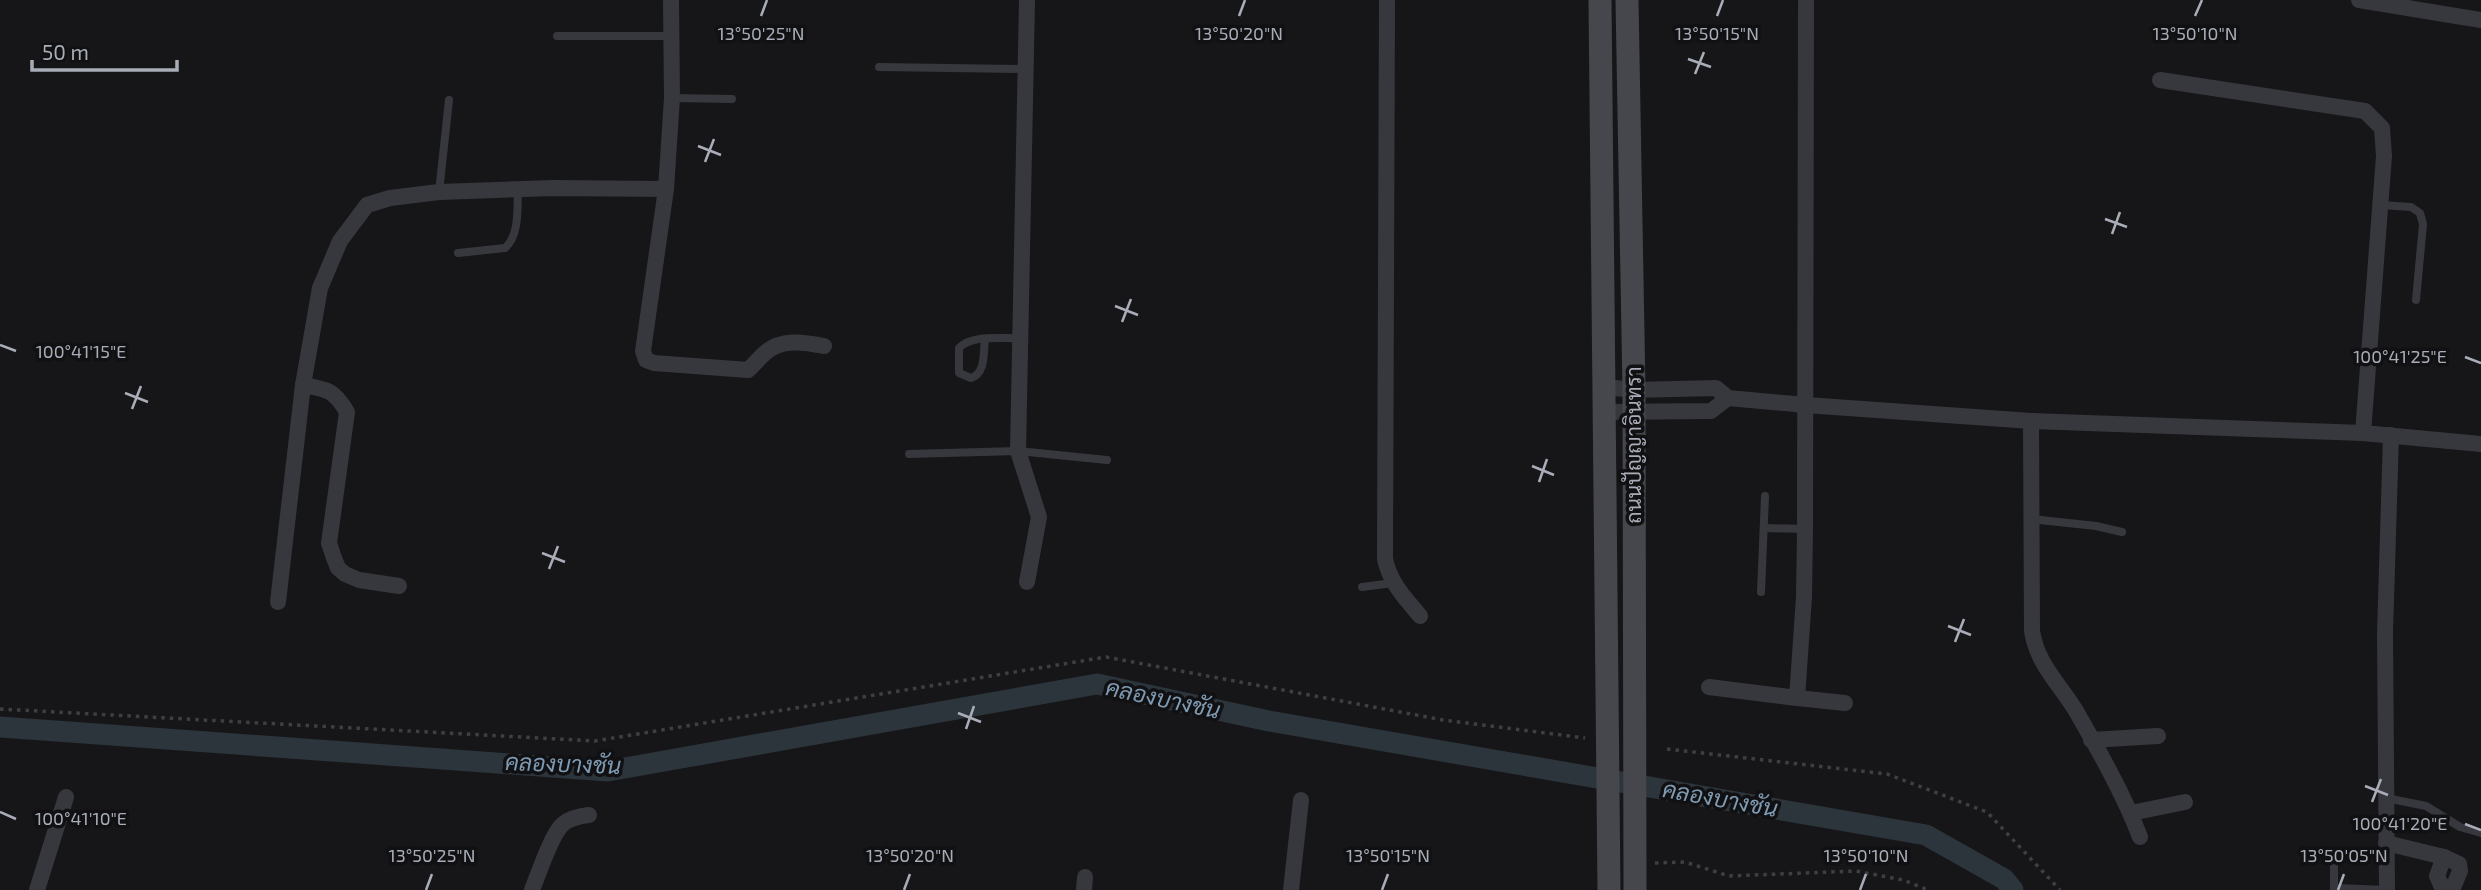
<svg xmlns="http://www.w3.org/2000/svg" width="2481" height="890" font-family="'Exo 2',Sarabun,sans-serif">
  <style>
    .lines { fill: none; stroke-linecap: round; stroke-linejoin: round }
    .canal { stroke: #2c353c; stroke-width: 21 }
    .path { stroke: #3d3f44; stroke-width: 3.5; stroke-dasharray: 3.5 5; stroke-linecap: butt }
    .lane { stroke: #37383d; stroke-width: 8 }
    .street { stroke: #37383d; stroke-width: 16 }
    .secondary { stroke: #45474d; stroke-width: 23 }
    .ticks { fill: none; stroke: #a8adb8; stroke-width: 2.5 }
    .labels { text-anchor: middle; stroke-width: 7; stroke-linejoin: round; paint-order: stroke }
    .street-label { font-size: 21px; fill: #a8adb8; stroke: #111113 }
    .water-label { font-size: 23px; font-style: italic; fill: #7f9bb3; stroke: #111113 }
    .ticks-label { font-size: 18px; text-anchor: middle; fill: #a8adb8; stroke: #111113; stroke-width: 7; stroke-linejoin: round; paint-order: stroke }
  </style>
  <rect width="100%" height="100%" fill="#161618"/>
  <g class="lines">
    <path class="canal" d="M0,727l608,44 489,-87 172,37 657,114 78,44 9,11"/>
    <g class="path">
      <path d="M0,709l595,32 511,-84 337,63 142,18"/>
      <path d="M1667,749l220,25 100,38 73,78"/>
      <path d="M1655,863l30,-1 44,14 127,-5 47,9 25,10"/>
    </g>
    <g class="lane">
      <path d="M557,36h114"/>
      <path d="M879,67l148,2"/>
      <path d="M672,98l60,1"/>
      <path d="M439,192l10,-92"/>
      <path d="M2380,205l31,2 9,6 3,11 -7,76"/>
      <path d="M458,253l47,-5c15,-13 12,-40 13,-59"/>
      <path d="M985,340c-2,13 1,33 -14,38l-12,-5v-25c13,-14 44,-9 62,-10"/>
      <path d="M909,454l109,-3 89,9"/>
      <path d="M2031,519l65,7 26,6"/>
      <path d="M1764,528l41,1"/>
      <path d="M1362,587l31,-4"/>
      <path d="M1761,592l4,-96"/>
      <path d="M2386,798l40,8 34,21 21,6"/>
      <path d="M2334,866v24"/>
      <path d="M2335,888l52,2"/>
    </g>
    <g class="street">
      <path d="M1027,0l-9,451 21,66 -12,65"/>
      <path d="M1387,0l-2,559c5,24 20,39 35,57"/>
      <path d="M2359,0l122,20"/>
      <path d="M2160,80l205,31 17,17 2,28 -21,277"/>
      <path d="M666,189l-23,162 3,9 8,3 94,7c6,-5 10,-11 16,-16 16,-16 40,-12 60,-8"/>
      <path d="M303,385c24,4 31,5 44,27l-18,131 5,15 4,10 7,6 14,6 40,6"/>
      <path d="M1605,387l29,3 82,-2 12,10 78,7 225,16 332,12 118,11"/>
      <path d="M1604,412l107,-1 17,-13"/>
      <path d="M2031,421l1,210c5,33 27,52 44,80 23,40 47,82 64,126"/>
      <path d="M278,602l25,-217 17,-97 20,-47 27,-36 23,-7 49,-6 114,-4 113,1 6,-91 -1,-98"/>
      <path d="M1709,687l88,11 7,-101 1,-68 1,-529"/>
      <path d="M1797,698l48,5"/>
      <path d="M2091,740l67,-4"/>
      <path d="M2131,813l54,-11"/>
      <path d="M2386,843l58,14 15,7 1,7 -8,19"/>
      <path d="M2444,857l-7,19 4,9 12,4"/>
      <path d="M37,890l29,-93"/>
      <path d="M532,890c6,-15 20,-57 31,-66 7,-6 17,-8 26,-9"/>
      <path d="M1084,890l1,-13"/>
      <path d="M1291,890l10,-90"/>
      <path d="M2387,890l-2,-257 6,-198"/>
    </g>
    <g class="secondary">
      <path d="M1600,0l9,890"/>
      <path d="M1627,0l7,390 1,500"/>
    </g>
  </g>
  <path class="ticks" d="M761,16l6,-16M1239,16l6,-16M1717,16l6,-16M2195,16l7,-16M1688,59l23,8M1695,74l9,-22M698,146l23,9M705,162l9,-23M2105,219l22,8M2112,234l8,-22M1115,306l23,9M1122,322l9,-23M0,345l16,6M2465,357l16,6M125,393l23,9M132,409l9,-23M1532,466l22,9M1539,482l8,-23M542,553l23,9M549,569l9,-23M1948,626l23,9M1955,642l9,-23M958,713l23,9M966,729l8,-23M2365,786l23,9M2372,802l9,-23M0,812l16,7M2465,824l16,6M426,890l6,-16M904,890l6,-16M1382,890l6,-16M1860,890l6,-16M2338,890l6,-16"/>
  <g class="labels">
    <g class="street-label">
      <text transform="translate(1634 445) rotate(-90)" y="7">ถนนปัญญาอินทรา</text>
    </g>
    <g class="water-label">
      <text transform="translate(1163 699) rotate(12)" y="8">คลองบางชัน</text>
      <text transform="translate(563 764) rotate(2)" y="8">คลองบางชัน</text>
      <text transform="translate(1720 799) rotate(10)" y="8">คลองบางชัน</text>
    </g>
  </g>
  <g class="ticks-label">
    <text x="1239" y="40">13°50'20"N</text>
    <text x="2195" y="40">13°50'10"N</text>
    <text x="761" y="40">13°50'25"N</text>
    <text x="1717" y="40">13°50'15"N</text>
    <text x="81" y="358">100°41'15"E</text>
    <text x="2400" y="363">100°41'25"E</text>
    <text x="81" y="825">100°41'10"E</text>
    <text x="2400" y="830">100°41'20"E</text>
    <text x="432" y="862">13°50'25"N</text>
    <text x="910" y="862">13°50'20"N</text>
    <text x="1388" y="862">13°50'15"N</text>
    <text x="1866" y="862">13°50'10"N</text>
    <text x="2344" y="862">13°50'05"N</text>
  </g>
  <path d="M32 60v10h145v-10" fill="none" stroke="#a8adb8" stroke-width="3.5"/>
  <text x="42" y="60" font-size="21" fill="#a8adb8" stroke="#111113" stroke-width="5" paint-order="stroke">50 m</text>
</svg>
